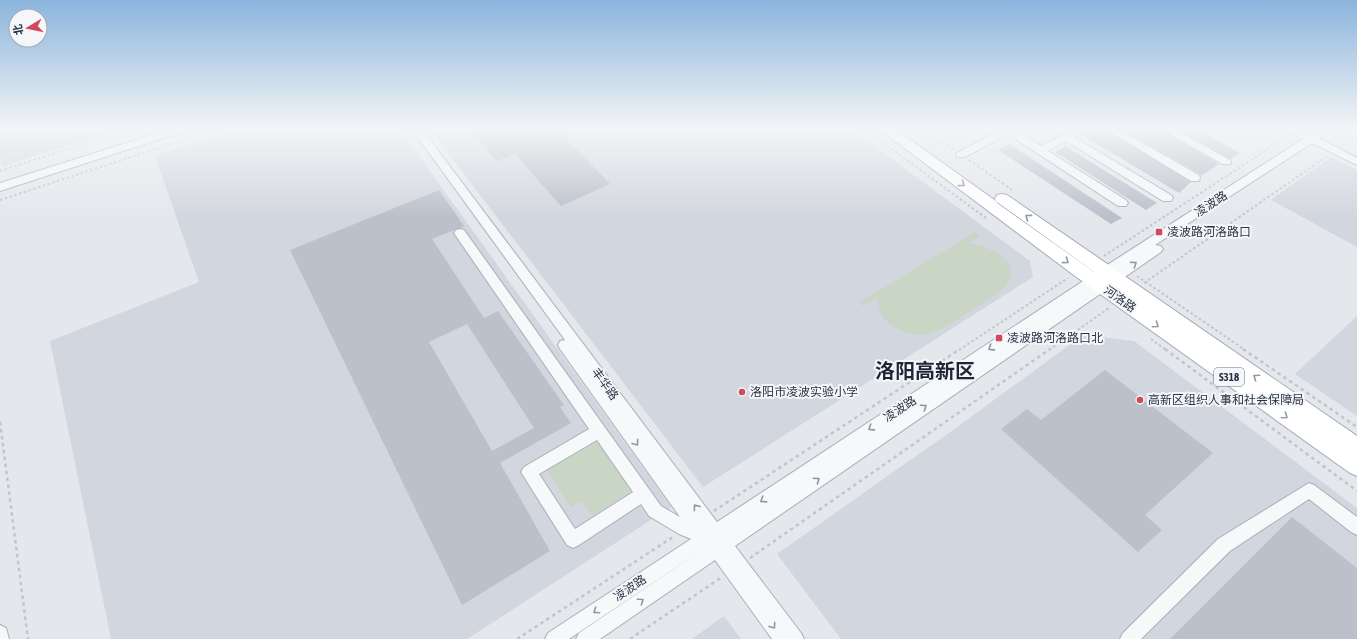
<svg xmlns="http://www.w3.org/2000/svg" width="1357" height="639" font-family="'Asap Condensed','Noto Sans SC',sans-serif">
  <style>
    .built { fill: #d2d6de }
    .green { fill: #c9d6c5 }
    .building { fill: #bbc0ca; fill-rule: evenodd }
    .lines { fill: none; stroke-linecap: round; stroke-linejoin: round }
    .minor-casing { stroke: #a9aeb7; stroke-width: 2 }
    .major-casing { stroke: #a3abb8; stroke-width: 2 }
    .path-far1 { stroke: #c2c5cb; stroke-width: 2; stroke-dasharray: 2.5 2.5; stroke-linecap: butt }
    .path { stroke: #c2c5cb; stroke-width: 2.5; stroke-dasharray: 3.5 3.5; stroke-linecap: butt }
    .minor { fill: #f7f8fa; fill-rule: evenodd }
    .major { fill: #fff; fill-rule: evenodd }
    .oneway { stroke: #959aa2 }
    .oneway2 { stroke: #9196a0 }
    .poi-dot { fill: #d1495b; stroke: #f4f6f9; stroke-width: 1.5 }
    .labels { text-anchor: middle; stroke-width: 4; stroke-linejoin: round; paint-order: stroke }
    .shield { fill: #f4f6f9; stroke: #676e7b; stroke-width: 1 }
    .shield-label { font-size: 11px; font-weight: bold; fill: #2b3445 }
    .street-label { font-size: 12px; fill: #2b3445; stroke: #f4f6f9 }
    .poi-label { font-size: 12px; fill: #2b3445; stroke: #f4f6f9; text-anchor: start }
    .town-label { font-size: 20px; font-weight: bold; fill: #1d2536; stroke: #f4f6f9 }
  </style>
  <rect width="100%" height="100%" fill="#e4e7ec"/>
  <g class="built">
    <path d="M0,128h125l-123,38 -2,-12z"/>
    <path d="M241,128h158l272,379 -204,132h-356l-61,-298 149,-59 -44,-126z"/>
    <path d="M429,128h421l180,133 3,16 -330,210z"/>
    <path d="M1331,157l26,13v77l-86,-47z"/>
    <path d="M1357,316v100l-62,-42z"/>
    <path d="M1083,335l51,6 223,167v131h-516l-64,-85 176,-124z"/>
    <path d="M724,616l17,23h-49z"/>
  </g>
  <g class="green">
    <path d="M975,232l5,4 -12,7c21,2 59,21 36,45 -16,11 -59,43 -76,46 -12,2 -25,-1 -35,-8 -11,-7 -16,-16 -15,-28l-15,8 -4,-3z"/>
    <path d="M597,441l35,49 -40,26 -10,-15 -11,7 -24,-38z"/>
  </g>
  <g class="building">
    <path d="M469,128h87l54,56 -49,22 -46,-52 -18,7z"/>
    <path d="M1089,128h14l88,54 -12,11 -97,-58 6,-4z"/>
    <path d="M1119,128h40l60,36 -18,12 -1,-2z"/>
    <path d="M1175,128h20l45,25 -9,6z"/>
    <path d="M1009,144l113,74 -11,6 -113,-74z"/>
    <path d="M1065,146l92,57 -11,7 -91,-58z"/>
    <path d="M439,190l25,36 -32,13 52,79 14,-7 66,94 -4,2 11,16 -71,40 50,88 -88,54 -172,-355zM467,324l67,104 -42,23 -63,-109z"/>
    <path d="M1105,370l108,83 -68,62 17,15 -24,22 -137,-123 26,-20 14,11z"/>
    <path d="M1292,517l65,51v71h-187z"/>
  </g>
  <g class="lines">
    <defs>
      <g id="minor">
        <path d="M174,128h15l-1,2 -188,61v-8z"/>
        <path d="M411,128h10l296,394 398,-262 188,-121 -16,-9 -1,-2h13l12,6 9,-6h12l-13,10 38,20v7l-45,-22 -157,102 6,1 2,3 -2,3 -426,294 66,87 3,6h-32l-57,-79 -115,79h-24l3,-6 127,-86 -137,92h-24l3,-6 143,-94 -12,-5 -30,-18 -8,-12 -62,41 -6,3 -6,-3 -46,-73 3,-5 65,-38 -133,-193 -2,-3 2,-3 4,-1 4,1 197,276 19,11 -120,-168 -2,-4 2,-4 5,-1zM597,440l36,52 -58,37 -36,-55z"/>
        <path d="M1004,128h8l29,18 35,-18h12l-1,2 -13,7 97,58 2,3 -2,3h-8l-97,-60 -18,10 78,49 2,3 -2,3h-8l-110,-72 -43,23h-8l-1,-2 1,-2z"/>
        <path d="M1104,128h12l83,47 1,3 -1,3h-8z"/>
        <path d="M1160,128h12l58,32 1,2 -1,2h-8z"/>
        <path d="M1309,483l5,2 43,32v18l-6,-3 -42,-33 -79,52 -89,88h-21l3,-6 95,-94z"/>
        <path d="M0,625l6,3 3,11h-9z"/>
      </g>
      <path id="major" d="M878,128h16l227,163 -124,-88 -2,-4 2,-4 5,-1 5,1 350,241v40l-7,-3 -275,-197z"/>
    </defs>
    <use href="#minor" class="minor-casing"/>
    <use href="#major" class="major-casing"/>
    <g class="path-far1">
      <path d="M863,128l123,90"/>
      <path d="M922,128l32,22"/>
      <path d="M1342,145l15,-11"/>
      <path d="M969,160l43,30"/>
      <path d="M0,171l134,-43"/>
      <path d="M0,200l219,-72"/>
      <path d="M1104,256l184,-120"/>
      <path d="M1137,276l108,74"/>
      <path d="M1144,283l182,-126"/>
      <path d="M1151,339l15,11"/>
      <path d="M959,350l109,-72"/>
      <path d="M1049,350l60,-42"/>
    </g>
    <g class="path">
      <path d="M1165,349l192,142"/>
      <path d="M1243,349l114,78"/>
      <path d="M0,422l28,217"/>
      <path d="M714,511l246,-162"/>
      <path d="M750,558l300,-209"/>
      <path d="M517,639l156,-102"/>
      <path d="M630,639l92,-62"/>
    </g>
    <use href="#minor" class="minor"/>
    <use href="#major" class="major"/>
  </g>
  <defs><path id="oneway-chevron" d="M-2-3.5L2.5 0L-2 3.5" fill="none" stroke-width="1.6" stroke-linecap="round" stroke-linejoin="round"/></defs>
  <g class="oneway">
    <use href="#oneway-chevron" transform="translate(962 184) rotate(36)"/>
    <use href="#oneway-chevron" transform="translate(1028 217) rotate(-144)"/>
    <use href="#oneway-chevron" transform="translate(1066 261) rotate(36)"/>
    <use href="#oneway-chevron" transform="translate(1156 325) rotate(35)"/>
    <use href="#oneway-chevron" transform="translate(1256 377) rotate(-145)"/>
    <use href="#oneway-chevron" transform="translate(1285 416) rotate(35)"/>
  </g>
  <g class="oneway2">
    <use href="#oneway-chevron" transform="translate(1134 264) rotate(-34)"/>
    <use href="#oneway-chevron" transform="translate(991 348) rotate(147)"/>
    <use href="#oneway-chevron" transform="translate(924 407) rotate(-34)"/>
    <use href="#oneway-chevron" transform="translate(871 428) rotate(147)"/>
    <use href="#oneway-chevron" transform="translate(636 443) rotate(54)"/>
    <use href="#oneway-chevron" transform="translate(817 480) rotate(-34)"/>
    <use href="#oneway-chevron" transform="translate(763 500) rotate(147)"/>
    <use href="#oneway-chevron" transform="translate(696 507) rotate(-126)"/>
    <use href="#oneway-chevron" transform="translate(641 601) rotate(-35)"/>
    <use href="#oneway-chevron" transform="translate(596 611) rotate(146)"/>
    <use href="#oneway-chevron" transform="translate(773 626) rotate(54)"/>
  </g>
  <linearGradient id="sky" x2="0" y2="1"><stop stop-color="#8bb4dd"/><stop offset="0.59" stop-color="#f3f4f6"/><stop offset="1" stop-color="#f3f4f6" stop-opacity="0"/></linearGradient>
  <rect width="1357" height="217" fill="url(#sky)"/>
  <g class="poi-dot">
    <rect x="1155" y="228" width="8" height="8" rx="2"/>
    <rect x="995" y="334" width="8" height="8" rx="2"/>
    <circle cx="742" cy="392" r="4"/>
    <circle cx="1140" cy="400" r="4"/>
  </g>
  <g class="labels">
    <rect class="shield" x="1214" y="368" width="30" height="18" rx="3"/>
    <g class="shield-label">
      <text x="1229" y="381">S318</text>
    </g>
    <g class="street-label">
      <text transform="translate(1211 204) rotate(-33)" y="4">凌波路</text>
      <text transform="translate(1120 299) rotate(35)" y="4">河洛路</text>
      <text transform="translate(605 384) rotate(54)" y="4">丰华路</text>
      <text transform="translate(900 409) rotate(-33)" y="4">凌波路</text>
      <text transform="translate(630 588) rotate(-34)" y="4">凌波路</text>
    </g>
    <g class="poi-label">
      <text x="1167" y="236">凌波路河洛路口</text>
      <text x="1007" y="342">凌波路河洛路口北</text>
      <text x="750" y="396">洛阳市凌波实验小学</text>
      <text x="1148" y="404">高新区组织人事和社会保障局</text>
    </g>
    <g class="town-label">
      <text x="925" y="378">洛阳高新区</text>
    </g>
  </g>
  <g transform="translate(28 28) rotate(260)"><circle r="19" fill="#f4f6f9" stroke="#a4a8b1"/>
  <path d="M0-3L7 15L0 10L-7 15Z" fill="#d1495b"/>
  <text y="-6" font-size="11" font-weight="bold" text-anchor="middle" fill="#2b3445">北</text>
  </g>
</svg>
